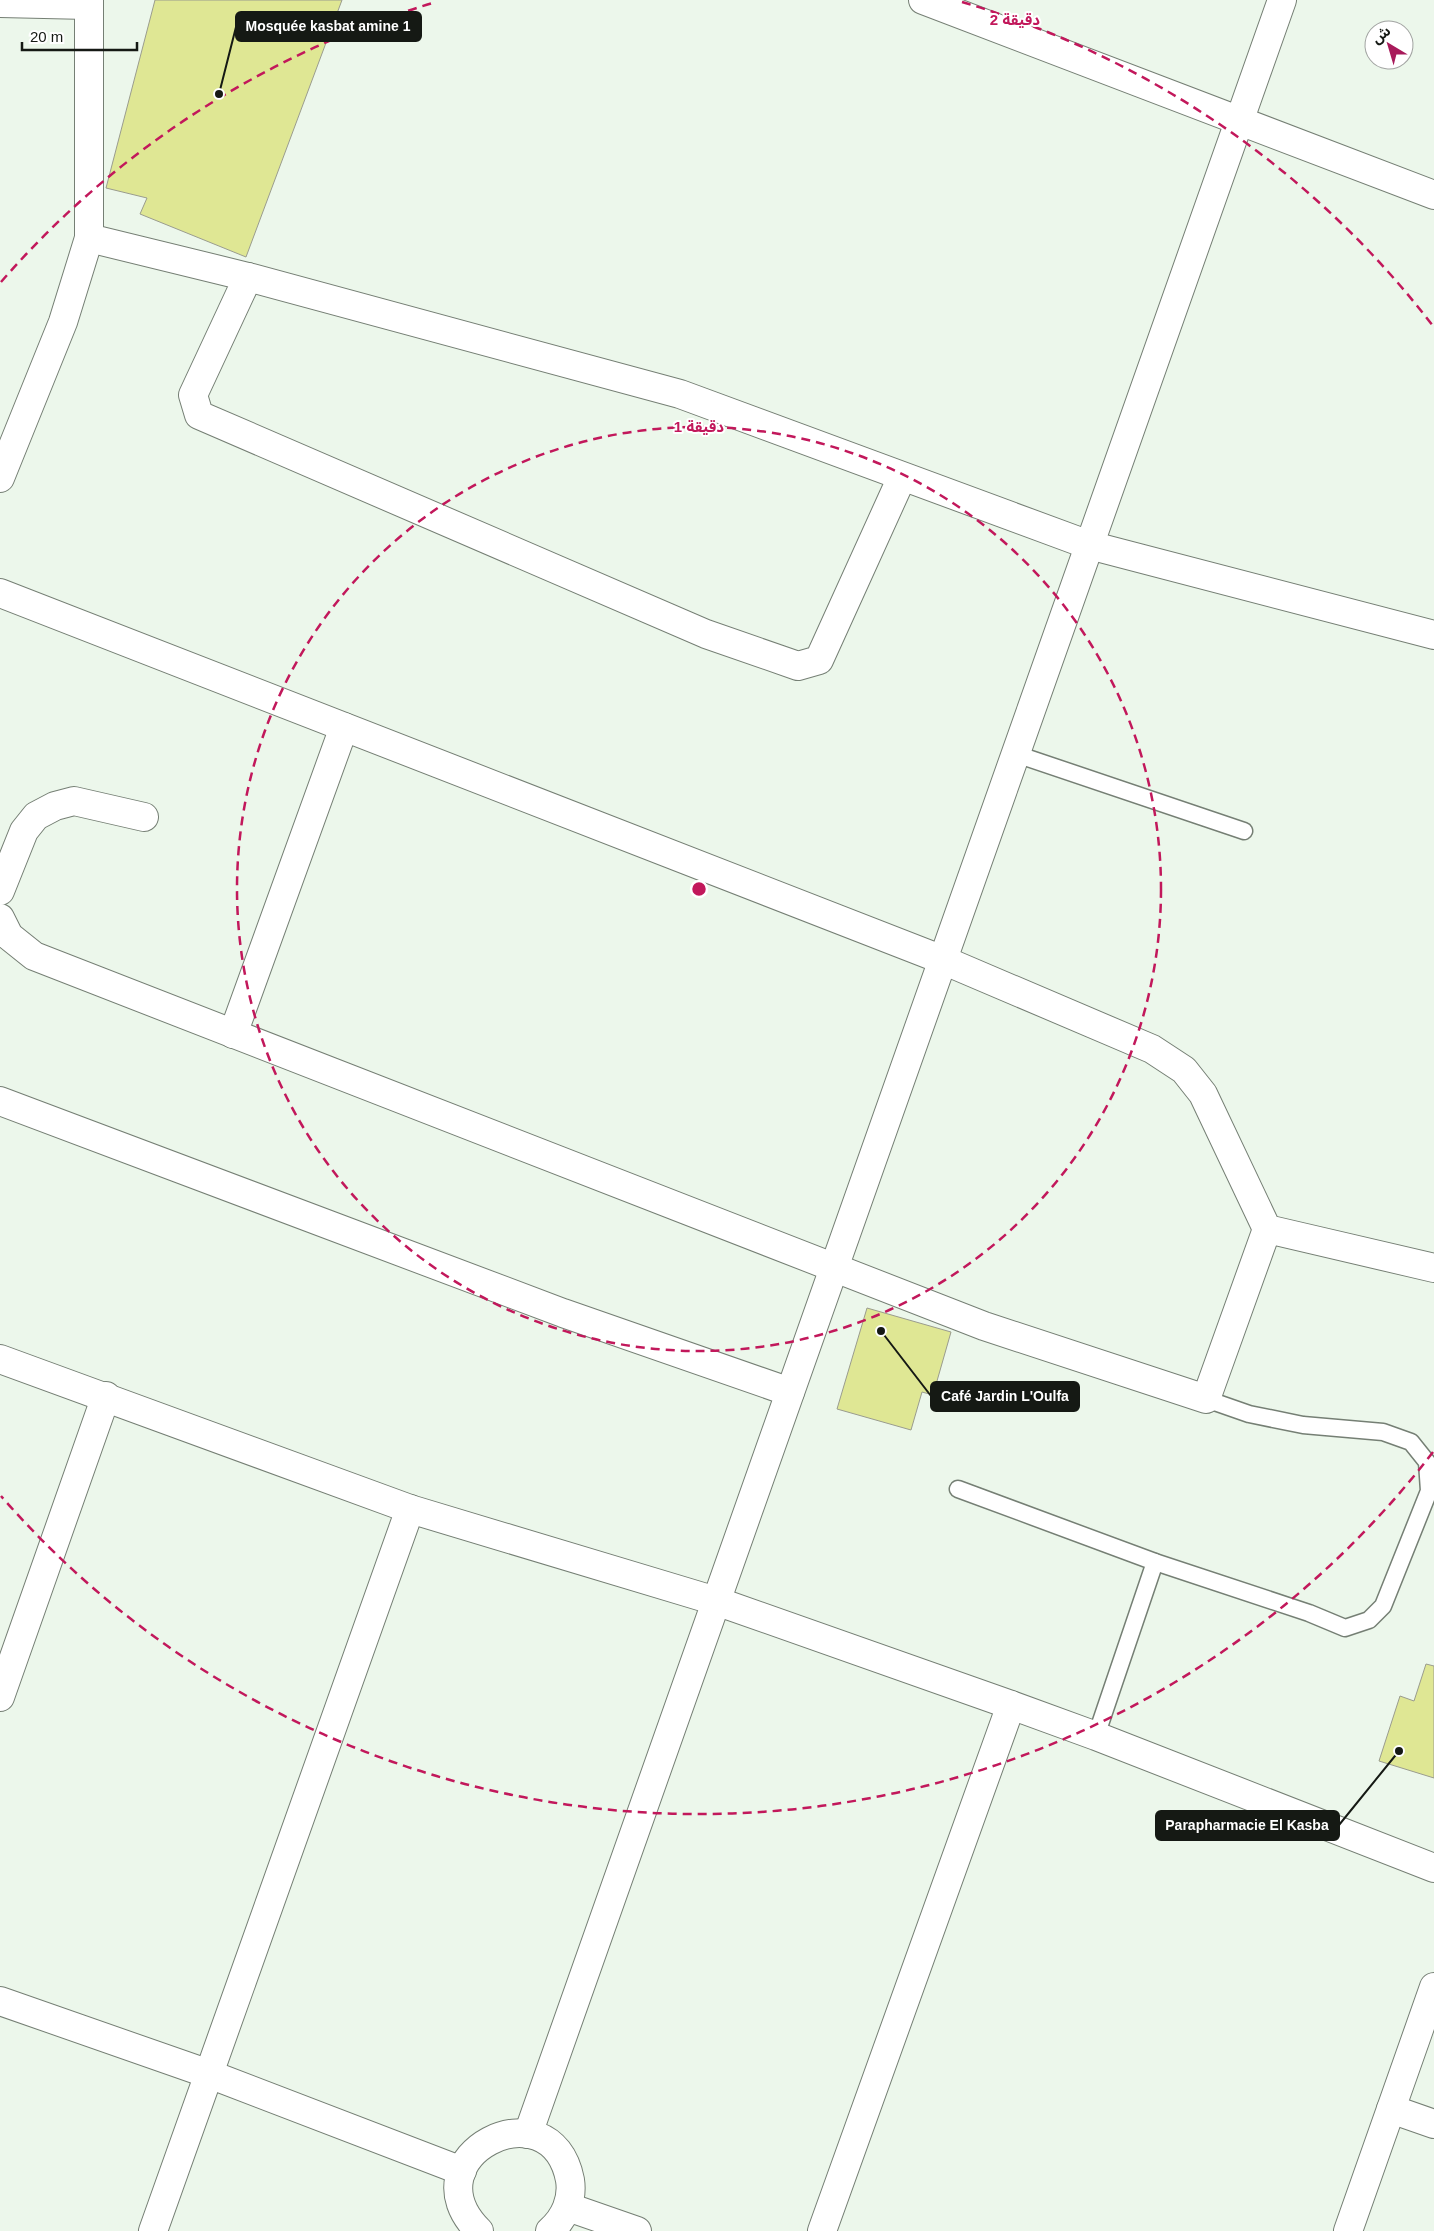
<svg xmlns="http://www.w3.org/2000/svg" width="1434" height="2231" font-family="Arial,'Noto Sans Arabic',sans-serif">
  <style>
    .building { fill: #dfe794; stroke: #9a9c8e }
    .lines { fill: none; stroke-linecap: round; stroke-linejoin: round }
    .service-casing { stroke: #757f74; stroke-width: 19 }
    .minor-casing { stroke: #757f74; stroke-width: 30 }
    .service { stroke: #fff; stroke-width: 16 }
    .minor { stroke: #fff; stroke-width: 28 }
    .ring { fill: none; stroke: #c2185b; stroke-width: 2.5; stroke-dasharray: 9 6 }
    .centre { fill: #c2185b; stroke: #fff; stroke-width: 2.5 }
    .ring-label { font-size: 15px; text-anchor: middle; font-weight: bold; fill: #c2185b; stroke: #fff; stroke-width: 4; stroke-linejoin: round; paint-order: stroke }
    .leader { fill: none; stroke: #151914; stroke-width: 2 }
    .callout-dot { fill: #151914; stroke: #fff; stroke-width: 2 }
    .callout { fill: #151914; stroke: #151914; stroke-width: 2 }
    .callout-label { font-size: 14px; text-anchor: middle; font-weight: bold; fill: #fff }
  </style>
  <rect width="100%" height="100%" fill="#ecf7eb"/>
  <g class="building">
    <path d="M155,0h187l-96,257 -106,-43 7,-16 -41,-10z"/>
    <path d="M867,1308l84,24 -18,63 -11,-3 -11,38 -74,-21z"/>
    <path d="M1426,1664l8,2v112l-55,-17 21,-65 14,5z"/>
  </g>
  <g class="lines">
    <defs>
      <g id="service">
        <path d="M1016,754l228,77"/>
        <path d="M958,1489l197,73 154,51 36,15 24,-8 14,-14 46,-115 -2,-29 -16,-20 -28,-10 -80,-7 -54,-11 -43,-15"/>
        <path d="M1096,1736l59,-174"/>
      </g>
      <g id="minor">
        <path d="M923,0l511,195"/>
        <path d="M0,3l88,2"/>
        <path d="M89,238l159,39 432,117 409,151 345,90"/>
        <path d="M248,277l-55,118 6,20 507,219 92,32 21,-6 83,-183"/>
        <path d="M0,478l63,-156 26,-84v-238"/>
        <path d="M0,593l943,367 209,89 32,21 19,24 64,135 167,39"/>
        <path d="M0,891l24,-60 12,-15 19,-10 19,-5 70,16"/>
        <path d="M0,918l9,18 25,20 950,370 222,73 61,-170"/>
        <path d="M233,1034l111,-307"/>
        <path d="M0,1101l563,212 227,79"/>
        <path d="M0,1359l410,150 306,92 295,104 85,31 338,132"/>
        <path d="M0,1697l106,-301"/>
        <path d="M0,2001l209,73 253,97"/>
        <path d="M1391,2109l43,15"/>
        <path d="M528,2134l754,-2134"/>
        <path d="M568,2207l69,24"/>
        <path d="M153,2231l257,-722"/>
        <path d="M479,2231c-74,-74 72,-149 91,-51 3,19 -5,38 -20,51"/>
        <path d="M822,2231l189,-526"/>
        <path d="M1348,2231l86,-244"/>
      </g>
    </defs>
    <use href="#service" class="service-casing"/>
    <use href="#minor" class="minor-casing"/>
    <use href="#service" class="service"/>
    <use href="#minor" class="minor"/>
  </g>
  <g class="ring">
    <circle cx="699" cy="889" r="462"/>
    <path d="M1433 1452A925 925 0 0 1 1 1496M1 282A925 925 0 0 1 436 2M962 2A925 925 0 0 1 1433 326"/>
  </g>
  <circle cx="699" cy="889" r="8" class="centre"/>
  <g class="ring-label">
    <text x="1015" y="25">2 دقيقة</text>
    <text x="699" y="432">1 دقيقة</text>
  </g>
  <path class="leader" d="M219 94L236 27M881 1331L931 1396M1399 1751L1339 1825"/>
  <g class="callout-dot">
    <circle cx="219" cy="94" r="5"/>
    <circle cx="881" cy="1331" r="5"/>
    <circle cx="1399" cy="1751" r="5"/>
  </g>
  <g class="callout">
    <rect x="236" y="12" width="185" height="29" rx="5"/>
    <rect x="931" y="1382" width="148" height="29" rx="5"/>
    <rect x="1156" y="1811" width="183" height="29" rx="5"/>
  </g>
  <g class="callout-label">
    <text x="328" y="31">Mosquée kasbat amine 1</text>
    <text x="1005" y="1401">Café Jardin L'Oulfa</text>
    <text x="1247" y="1830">Parapharmacie El Kasba</text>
  </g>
  <g transform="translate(1389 45) rotate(322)"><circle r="24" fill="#ffffff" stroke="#a1a3a1"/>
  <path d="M0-4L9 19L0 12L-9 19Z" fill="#a81a5a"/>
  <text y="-8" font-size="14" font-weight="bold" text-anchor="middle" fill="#151914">ش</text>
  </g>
  <path d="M22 42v8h115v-8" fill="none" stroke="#151914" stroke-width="2.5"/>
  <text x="30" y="42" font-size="15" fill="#151914" stroke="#ffffff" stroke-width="4" paint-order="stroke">20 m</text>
</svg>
